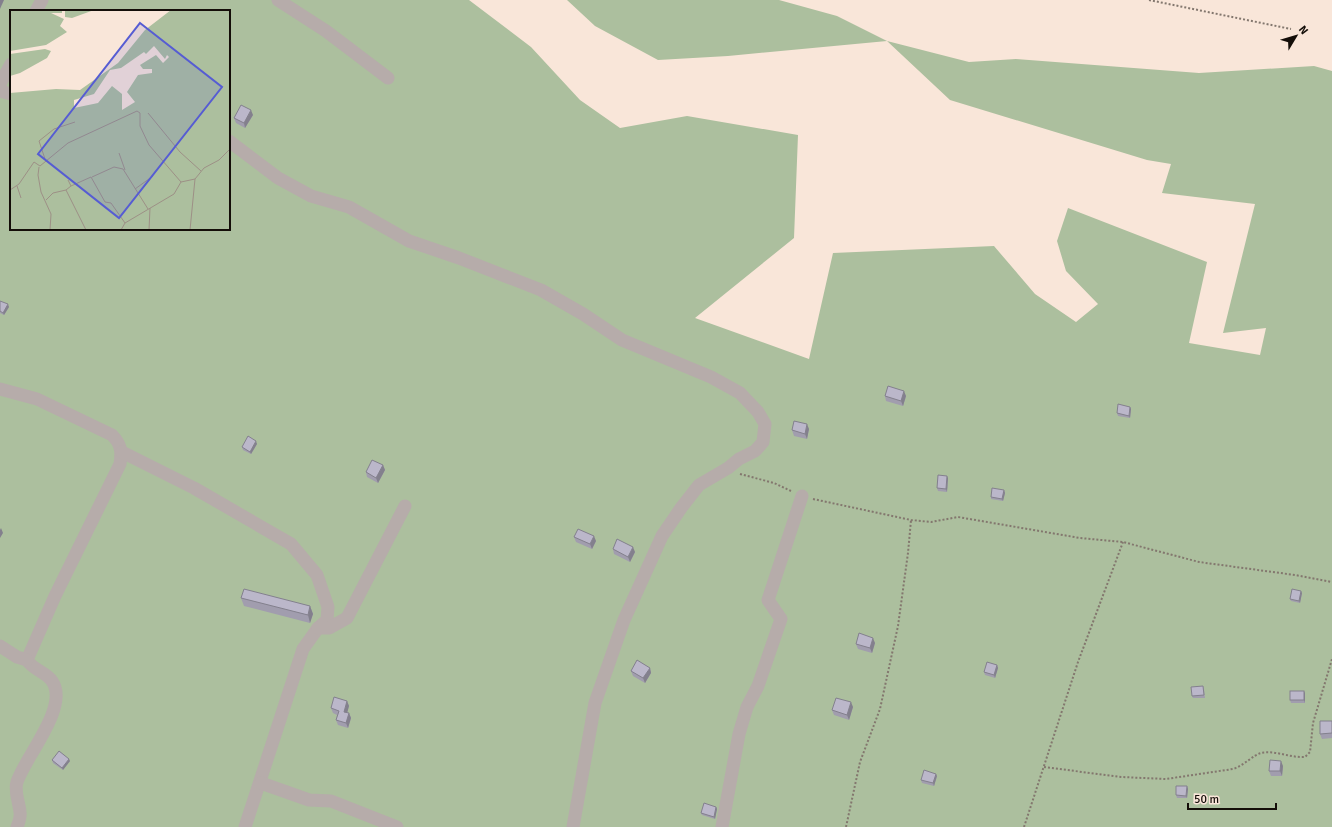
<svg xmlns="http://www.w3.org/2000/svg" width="1332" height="827" font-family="Signika,sans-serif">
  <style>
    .green { fill: #acbf9e; fill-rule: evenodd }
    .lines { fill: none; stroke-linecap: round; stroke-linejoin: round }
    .path { stroke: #83776e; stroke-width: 2; stroke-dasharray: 2 2; stroke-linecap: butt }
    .minor { stroke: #b6acaa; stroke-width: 13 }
    .wall { fill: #a19dae }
    .shaded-wall { fill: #83808d }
    .building { fill: #bbb7ca; stroke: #83808d }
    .inset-road { fill: none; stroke: #9d9086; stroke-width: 1 }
    .view { fill: #565cd3; fill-opacity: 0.15; stroke: #565cd3; stroke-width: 2 }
    .inset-edge { fill: none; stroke: #140e09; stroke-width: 2 }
  </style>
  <rect width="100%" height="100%" fill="#f9e6d9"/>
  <path class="green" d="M0,0h469l62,47 49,53 40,28 67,-12 111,19 -4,103 -99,80 114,41 24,-106 161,-7 41,48 41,28 22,-18 -32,-33 -9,-30 11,-33 139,54 -18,81 71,12 6,-27 -43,5 32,-129 -93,-11 9,-29 -24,-4 -197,-60 -63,-59 -159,15 -70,4 -63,-34 -28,-26h212l58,16 50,25 82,21 47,-3 183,14 115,-7 18,5v756h-1332zM11,11h218v218h-218z"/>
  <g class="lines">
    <g class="path">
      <path d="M1149,0l142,29"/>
      <path d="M740,474l34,9 17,8"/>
      <path d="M813,499l98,21 20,2 27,-5 122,21 43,4 76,20 96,13 37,7"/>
      <path d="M1044,767l77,10 45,2 67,-10c12,-4 20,-14 28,-16 15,-3 29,5 44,4l5,-5 3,-29 19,-64"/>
      <path d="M846,827l14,-65 20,-53 18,-83 10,-73 3,-33"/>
      <path d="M1024,827l54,-165 45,-120"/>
    </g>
    <g class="minor">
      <path d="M278,0l48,31 62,47"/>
      <path d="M36,11l6,-11"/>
      <path d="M0,84l11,-20"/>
      <path d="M0,91l11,3"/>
      <path d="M229,141l49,37 33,18 38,11 60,34 50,17 82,32 42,24 39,26 89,37 29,16 18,19 7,12 -2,18 -8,9 -16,8 -11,9 -29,17 -18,23 -19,28 -38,84 -29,83 -22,124"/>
      <path d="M0,389l37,10 75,36c9,9 10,16 8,29l-65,132 -28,64c6,10 19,12 25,21 18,25 -27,76 -35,101 -3,9 2,20 3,30 1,5 -1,10 -3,15"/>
      <path d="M122,452l72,36 97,56 26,31 11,32 -1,13 -9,8 -15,21 -58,178"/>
      <path d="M318,628h11l18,-10 58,-112"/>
      <path d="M0,646l17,11 10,3"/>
      <path d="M261,783l48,17 22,1 66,26"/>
      <path d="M722,827l17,-93 8,-27 11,-21 23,-67 -13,-19 34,-104"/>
    </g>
  </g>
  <g class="wall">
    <path d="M253,115l-8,13 -9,-5 -2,-5z"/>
    <path d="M0,301l9,6 -5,8 -4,-2z"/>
    <path d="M885,396h21l-3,10 -17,-5z"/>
    <path d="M1130,407l1,2 -1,9 -12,-2 -1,-3z"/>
    <path d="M809,429l-2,10 -13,-3 -2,-6z"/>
    <path d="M257,444l-6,10 -8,-4 -1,-3z"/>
    <path d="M383,465l2,5 -7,13 -11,-6 -1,-5z"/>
    <path d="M948,478l-1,14 -9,-1 -1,-3z"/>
    <path d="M1004,490l1,3 -2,8 -12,-2v-2z"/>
    <path d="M574,537l22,4 -4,8 -16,-7z"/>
    <path d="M613,549l22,3 -5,10 -16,-8z"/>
    <path d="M1302,593l-2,10 -9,-2 -1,-2z"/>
    <path d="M241,598l69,8 3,8 -3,9 -66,-17z"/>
    <path d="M875,643l-3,10 -14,-4 -2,-5z"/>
    <path d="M997,665l1,3 -3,10 -10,-3 -1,-3z"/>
    <path d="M650,668l1,5 -6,10 -12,-7 -2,-5z"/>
    <path d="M1203,686l1,3 1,9h-12l-1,-2z"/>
    <path d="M1305,693v10h-14l-1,-3z"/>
    <path d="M347,701l2,5 -2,7h2l2,5 -3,10 -10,-3 -2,-5 1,-5 -4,-2 -2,-5z"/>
    <path d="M853,707l-4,13 -15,-5 -2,-5z"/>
    <path d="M1332,721v17l-10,1 -2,-5z"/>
    <path d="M52,760l18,1 -7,9 -10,-7z"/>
    <path d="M1283,766l-1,10h-11l-2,-5z"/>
    <path d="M937,776l-3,10 -12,-3 -1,-3z"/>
    <path d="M1187,786l1,3 -1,9h-10l-1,-3z"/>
    <path d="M716,807l1,2 -2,10 -13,-4 -1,-2z"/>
  </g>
  <g class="shaded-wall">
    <path d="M0,0h4l-4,9z"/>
    <path d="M251,110l2,5 -8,13 -1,-5z"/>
    <path d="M8,304l1,3 -5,8 -1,-2z"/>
    <path d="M904,391l2,5 -3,10 -2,-5z"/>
    <path d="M1130,407l1,2 -1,9 -1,-2z"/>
    <path d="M807,424l2,5 -2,10 -2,-5z"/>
    <path d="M256,441l1,3 -6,10 -1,-2z"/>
    <path d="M383,465l2,5 -7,13 -2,-5z"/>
    <path d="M947,476l1,2 -1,14 -1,-3z"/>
    <path d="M1004,490l1,3 -2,8 -1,-2z"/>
    <path d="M1,528l2,5 -3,5v-8z"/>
    <path d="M594,536l2,5 -4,8 -2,-5z"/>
    <path d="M633,547l2,5 -5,10 -2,-5z"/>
    <path d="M1301,591l1,2 -2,10 -1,-2z"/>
    <path d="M310,606l3,8 -3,9 -2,-8z"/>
    <path d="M873,638l2,5 -3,10 -2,-5z"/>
    <path d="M997,665l1,3 -3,10 -1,-3z"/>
    <path d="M650,668l1,5 -6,10 -2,-5z"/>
    <path d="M1304,691l1,2v10l-1,-3z"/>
    <path d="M347,701l2,5 -3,11 -2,-5z"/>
    <path d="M851,702l2,5 -4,13 -2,-5z"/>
    <path d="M349,713l2,5 -3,10 -2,-5z"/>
    <path d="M69,759l1,2 -7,9 -1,-2z"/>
    <path d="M1281,761l2,5 -1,10 -2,-5z"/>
    <path d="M936,774l1,2 -3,10 -1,-3z"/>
    <path d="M1187,786l1,3 -1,9 -1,-2z"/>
    <path d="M716,807l1,2 -2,10 -1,-2z"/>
  </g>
  <g class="building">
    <path d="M241,105l10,5 -7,13 -10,-5z"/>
    <path d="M0,301l8,3 -5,9 -3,-2z"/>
    <path d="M888,386l16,5 -3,10 -16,-5z"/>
    <path d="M1118,404l12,3 -1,9 -12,-3z"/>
    <path d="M794,421l13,3 -2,10 -13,-4z"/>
    <path d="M248,436l8,5 -6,11 -8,-5z"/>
    <path d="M372,460l11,5 -7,13 -10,-6z"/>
    <path d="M938,475l9,1 -1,13 -9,-1z"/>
    <path d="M992,488l12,2 -2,9 -11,-2z"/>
    <path d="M578,529l16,7 -4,8 -16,-7z"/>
    <path d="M617,539l16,8 -5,10 -15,-8z"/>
    <path d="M244,589l66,17 -2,9 -67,-17z"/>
    <path d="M1292,589l9,2 -2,10 -9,-2z"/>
    <path d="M859,633l14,5 -3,10 -14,-4z"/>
    <path d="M637,660l13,8 -7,10 -12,-7z"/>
    <path d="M987,662l10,3 -3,10 -10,-3z"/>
    <path d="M1203,686l1,9 -12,1 -1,-9z"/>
    <rect x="1290" y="691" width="14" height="9"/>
    <path d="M334,697l13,4 -3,11 5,1 -3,10 -10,-3 3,-9 -8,-3z"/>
    <path d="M836,698l15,4 -4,13 -15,-5z"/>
    <path d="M1320,721h12v12l-12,1z"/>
    <path d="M59,751l10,8 -7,9 -10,-8z"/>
    <path d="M1270,760l11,1 -1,10h-11z"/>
    <path d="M924,770l12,4 -3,9 -12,-3z"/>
    <path d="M1176,786h11l-1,10 -10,-1z"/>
    <path d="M704,803l12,4 -2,10 -13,-4z"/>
  </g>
  <g transform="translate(10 10)">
    <rect width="220" height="220" fill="#f9e6d9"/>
    <path d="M0,0l52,1v2h-11l13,6 -4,7 7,6 -21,13 -36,6zM84,0l-22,8 -7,-1v-6zM161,0h59v220h-220v-137l46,-4 24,1 38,-27 27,-33zM144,36l11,13 2,-4 2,2 -6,6 -7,-8 -16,10 3,4h9v4l-14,2 -11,17 8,10 -13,8v-16l-10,-8 -14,17 -24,5v-8l20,-6 16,-24 11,-2 23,-16 2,2zM35,39l6,2 -4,7 -27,15 -10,3v-22z" fill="#acbf9e" fill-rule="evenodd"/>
    <path class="inset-road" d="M138,103l32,39 21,19M109,143l6,17M36,152l-7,-21 15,-12 21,-7M29,157l-1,8 3,17 10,22 -1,16M82,167l22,-10 9,2 25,40M58,170l3,6 -5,4 20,40M7,176l4,12M61,176l20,-9 14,25 6,1 14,20M125,179l18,-13M0,180l9,-6 15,-22 6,4 28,-23 69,-32 3,2v13l9,19 32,37M36,190l7,-7 13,-3M111,220l4,-7 49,-29 7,-12 14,-3 9,-11 15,-8 11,-11M139,220l1,-22M180,220l5,-51"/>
    <path class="view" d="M130,13l82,64 -103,131 -81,-64z"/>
    <rect width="220" height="220" class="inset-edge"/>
  </g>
  <g transform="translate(1296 36) rotate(52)" stroke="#f9e6d9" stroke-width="3" paint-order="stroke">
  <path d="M0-3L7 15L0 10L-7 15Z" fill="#140e09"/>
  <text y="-6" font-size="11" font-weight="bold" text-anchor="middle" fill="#140e09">N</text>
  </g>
  <path d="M1188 803v6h88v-6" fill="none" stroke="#140e09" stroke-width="2"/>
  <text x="1194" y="803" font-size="12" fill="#140e09" stroke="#f9e6d9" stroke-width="3" paint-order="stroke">50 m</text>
</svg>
